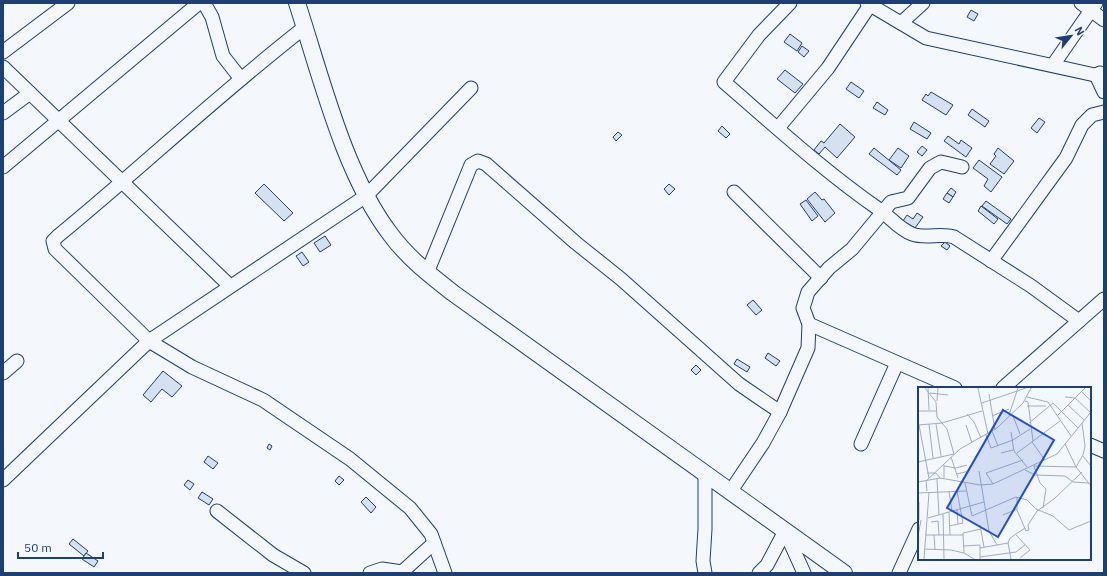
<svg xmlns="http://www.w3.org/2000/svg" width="1107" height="576" font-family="'IBM Plex Sans',sans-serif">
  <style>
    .building { fill: #d5e0f0; stroke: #1d3f73 }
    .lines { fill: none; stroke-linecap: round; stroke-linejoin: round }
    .minor-casing { stroke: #1d3f73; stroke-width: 15 }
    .major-casing { stroke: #1d3f73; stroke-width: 18 }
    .minor { stroke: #f4f7fb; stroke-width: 13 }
    .major { stroke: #f4f7fb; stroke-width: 16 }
    .inset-road { fill: none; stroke: #9eadc5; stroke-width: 1 }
    .view { fill: #1d4ed8; fill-opacity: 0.15; stroke: #1d4ed8; stroke-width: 2 }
    .inset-edge { fill: none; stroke: #1d3f73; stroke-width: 2 }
  </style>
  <rect width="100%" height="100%" fill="#f4f7fb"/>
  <g class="building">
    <path d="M971,10l7,4 -4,7 -7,-4z"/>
    <path d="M790,34l12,9 -5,8 -13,-9z"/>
    <path d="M802,46l7,5 -5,6 -6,-5z"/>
    <path d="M785,70l18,14 -8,9 -18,-14z"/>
    <path d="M851,82l13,9 -5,7 -13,-9z"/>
    <path d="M931,92l22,13 -7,10 -24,-15 4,-6 2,2z"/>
    <path d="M877,102l11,8 -3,5 -12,-7z"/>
    <path d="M972,109l17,12 -4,6 -17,-12z"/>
    <path d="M1039,118l6,4 -8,11 -6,-5z"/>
    <path d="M914,122l17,11 -4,6 -17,-10z"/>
    <path d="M840,124l15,13 -18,21 -12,-11 -6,7 -5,-4 7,-9 3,2z"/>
    <path d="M722,126l8,8 -4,4 -8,-7z"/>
    <path d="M618,132l4,3 -6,6 -3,-4z"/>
    <path d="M948,136l11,8 2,-4 11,8 -6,9 -22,-16z"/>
    <path d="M922,146l5,4 -5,6 -5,-4z"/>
    <path d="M874,148l27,22 -4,5 -28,-21z"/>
    <path d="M898,148l11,8 -8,12 -12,-8z"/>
    <path d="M998,148l16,13 -10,13 -14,-10 6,-8 -2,-2z"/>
    <path d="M979,160l23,17 -11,15 -7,-6 4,-7 -15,-11z"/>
    <path d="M264,184l29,29 -9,8 -29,-28z"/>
    <path d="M669,184l6,5 -6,6 -5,-6z"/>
    <path d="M951,188l5,4 -3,5 -6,-4z"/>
    <path d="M815,192l7,8 2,-1 11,14 -10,9 -18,-23z"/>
    <path d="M947,193l6,4 -4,6 -6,-4z"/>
    <path d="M806,200l12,16 -6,5 -12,-17z"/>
    <path d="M986,201l25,18 -4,5 -25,-18z"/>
    <path d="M981,206l17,13 -4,5 -16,-13z"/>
    <path d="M917,213l6,4 -8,11 -12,-7 4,-6 6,4z"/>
    <path d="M325,236l6,9 -11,7 -6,-9z"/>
    <path d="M945,242l5,4 -3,4 -6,-4z"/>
    <path d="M302,252l7,10 -6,4 -7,-10z"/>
    <path d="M753,300l9,10 -6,5 -9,-10z"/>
    <path d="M768,353l12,8 -4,5 -11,-8z"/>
    <path d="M737,359l13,8 -3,5 -13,-8z"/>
    <path d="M696,365l5,5 -5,5 -5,-5z"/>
    <path d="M163,371l19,15 -10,11 -10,-8 -11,13 -8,-7z"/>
    <path d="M269,444l3,2 -2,4 -3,-2z"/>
    <path d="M208,456l10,7 -5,6 -9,-7z"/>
    <path d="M339,476l5,4 -5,5 -4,-4z"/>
    <path d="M188,480l6,4 -4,6 -6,-5z"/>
    <path d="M202,492l11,7 -4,6 -11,-7z"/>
    <path d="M366,497l10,10 -5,6 -10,-11z"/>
    <path d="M73,539l15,12 -4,5 -15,-12z"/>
    <path d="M86,553l12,8 -4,6 -12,-8z"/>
  </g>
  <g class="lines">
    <defs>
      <g id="minor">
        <path d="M204,3l8,14 11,39 18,23"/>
        <path d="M790,3l-31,32 -35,47c51,44 101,90 156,128 11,8 19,19 32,24 13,5 28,-1 42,3l77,49 48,35"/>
        <path d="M867,3l59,35 178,39"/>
        <path d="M1081,3l23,17"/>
        <path d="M901,23l22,-20"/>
        <path d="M305,27c-85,66 -164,141 -247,209l-5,5 2,8 94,92 43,26 71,33 87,59 60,49 21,26 14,39"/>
        <path d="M3,52l65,-49"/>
        <path d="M1053,65l43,-62"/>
        <path d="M3,67l227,219"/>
        <path d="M1100,73l-4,2 8,17"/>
        <path d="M3,113l27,-20"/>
        <path d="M778,128l50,-60 42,-63"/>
        <path d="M3,167l196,-164"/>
        <path d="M734,192l87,86"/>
        <path d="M991,261l75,-103 16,-33 10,-10 12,-3"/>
        <path d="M427,273l44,-108 7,-4 8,3 90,79 45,36 118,105 41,28"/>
        <path d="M809,324l146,64"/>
        <path d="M3,373l14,-12"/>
        <path d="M1003,388l101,-89"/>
        <path d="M861,444l36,-81"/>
        <path d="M1090,445l14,6"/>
        <path d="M705,474v55l-2,32 2,12"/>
        <path d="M3,480l146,-139 217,-145 105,-108"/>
        <path d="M730,492l33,-49 17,-31 28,-64 1,-24 -6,-16 5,-16 21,-24 23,-19 39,-47 17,-4 22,-30 11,-6 21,5"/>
        <path d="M217,511l56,44 31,18"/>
        <path d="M785,531l19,42"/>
        <path d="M370,573l12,-4 20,3 32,-29"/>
        <path d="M759,573l8,-8 18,-34"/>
        <path d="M899,573l20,-44"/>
      </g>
      <path id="major" d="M297,3c24,73 47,171 94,232 17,23 39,40 62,58l391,280"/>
    </defs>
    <use href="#minor" class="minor-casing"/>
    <use href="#major" class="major-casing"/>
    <use href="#minor" class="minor"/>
    <use href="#major" class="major"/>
  </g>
  <g transform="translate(918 387)">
    <rect width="173" height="173" fill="#f4f7fb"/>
    <path class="inset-road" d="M10,1l1,22M60,1l10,46M100,1l-9,27 4,1 7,18M163,4l10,10M12,6l18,2M71,7l6,36M109,10l21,5 23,34M147,10l10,1 16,15M19,14l1,-13M107,14l3,1 5,39M64,16l44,-15M150,18l16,15M109,19h19M0,24h18M49,27l7,8 7,16M74,29l17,-7M139,29l28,-28M111,36l24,-20 25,25M11,37l4,34M18,37l5,32M0,38l24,-2 40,-12M1,38l10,53M48,38l6,18M74,44l6,15M93,45l3,19 13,16M68,48l5,13 22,-8 17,-11M114,55l13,18M147,57l11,23 15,19M83,66l12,-3M99,66l43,-32M165,69l8,10M33,70l7,21M0,75l36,-8 -7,-25 -10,-12 -1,-15 -11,-14M26,78v13M26,79l12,2 11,-3M116,79l6,17 6,6 -3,19M116,79l42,1M158,80l7,-12 2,-9 -3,-23M107,83l10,5 30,1 8,6 16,1M61,84l10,60 8,14M9,86h9l4,5M39,87l12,-3M19,92l2,36M0,95l22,-4 40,7 13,-1 64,-30 34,-42M47,96l7,33 44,-19 11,3 9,9 17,7 16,14 22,-9M75,97l-7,-11 37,-13M9,104l-1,-10 34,-32 37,-21 26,-25 8,-15M31,104l3,20M0,106l48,-2M99,110v13l9,21 3,-1 -1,-5 9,-14 17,-12 28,-27M1,115v18M39,123l1,14M31,125l1,23M25,127l1,45M85,128l14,-6M10,131l56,-16M13,135l7,-1 1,14M62,138l4,22M31,139l14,-3 -6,-32M7,148h38M16,148l1,15M98,148l14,15 -10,8M0,149l3,-16M90,156l3,16M46,159l16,-1v14M62,161l28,-5 2,-5 15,-10M6,162l27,1 13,3 10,6M46,166l-1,-20 18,-4M62,170l36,-5 9,-7M6,172l5,-66"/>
    <path class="view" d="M85,23l51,30 -56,97 -51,-29z"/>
    <rect width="173" height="173" class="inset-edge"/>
  </g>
  <rect width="1107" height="576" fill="none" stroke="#1d3f73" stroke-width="8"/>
  <g transform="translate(1071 36) rotate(60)" stroke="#f4f7fb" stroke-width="3" paint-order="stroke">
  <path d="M0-3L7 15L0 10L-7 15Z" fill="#1d3f73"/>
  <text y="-6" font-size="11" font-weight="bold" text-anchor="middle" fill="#1d3f73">N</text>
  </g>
  <path d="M18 552v6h85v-6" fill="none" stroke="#1d3f73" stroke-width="2"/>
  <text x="24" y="552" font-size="12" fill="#1d3f73" stroke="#f4f7fb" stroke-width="3" paint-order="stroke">50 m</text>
</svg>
